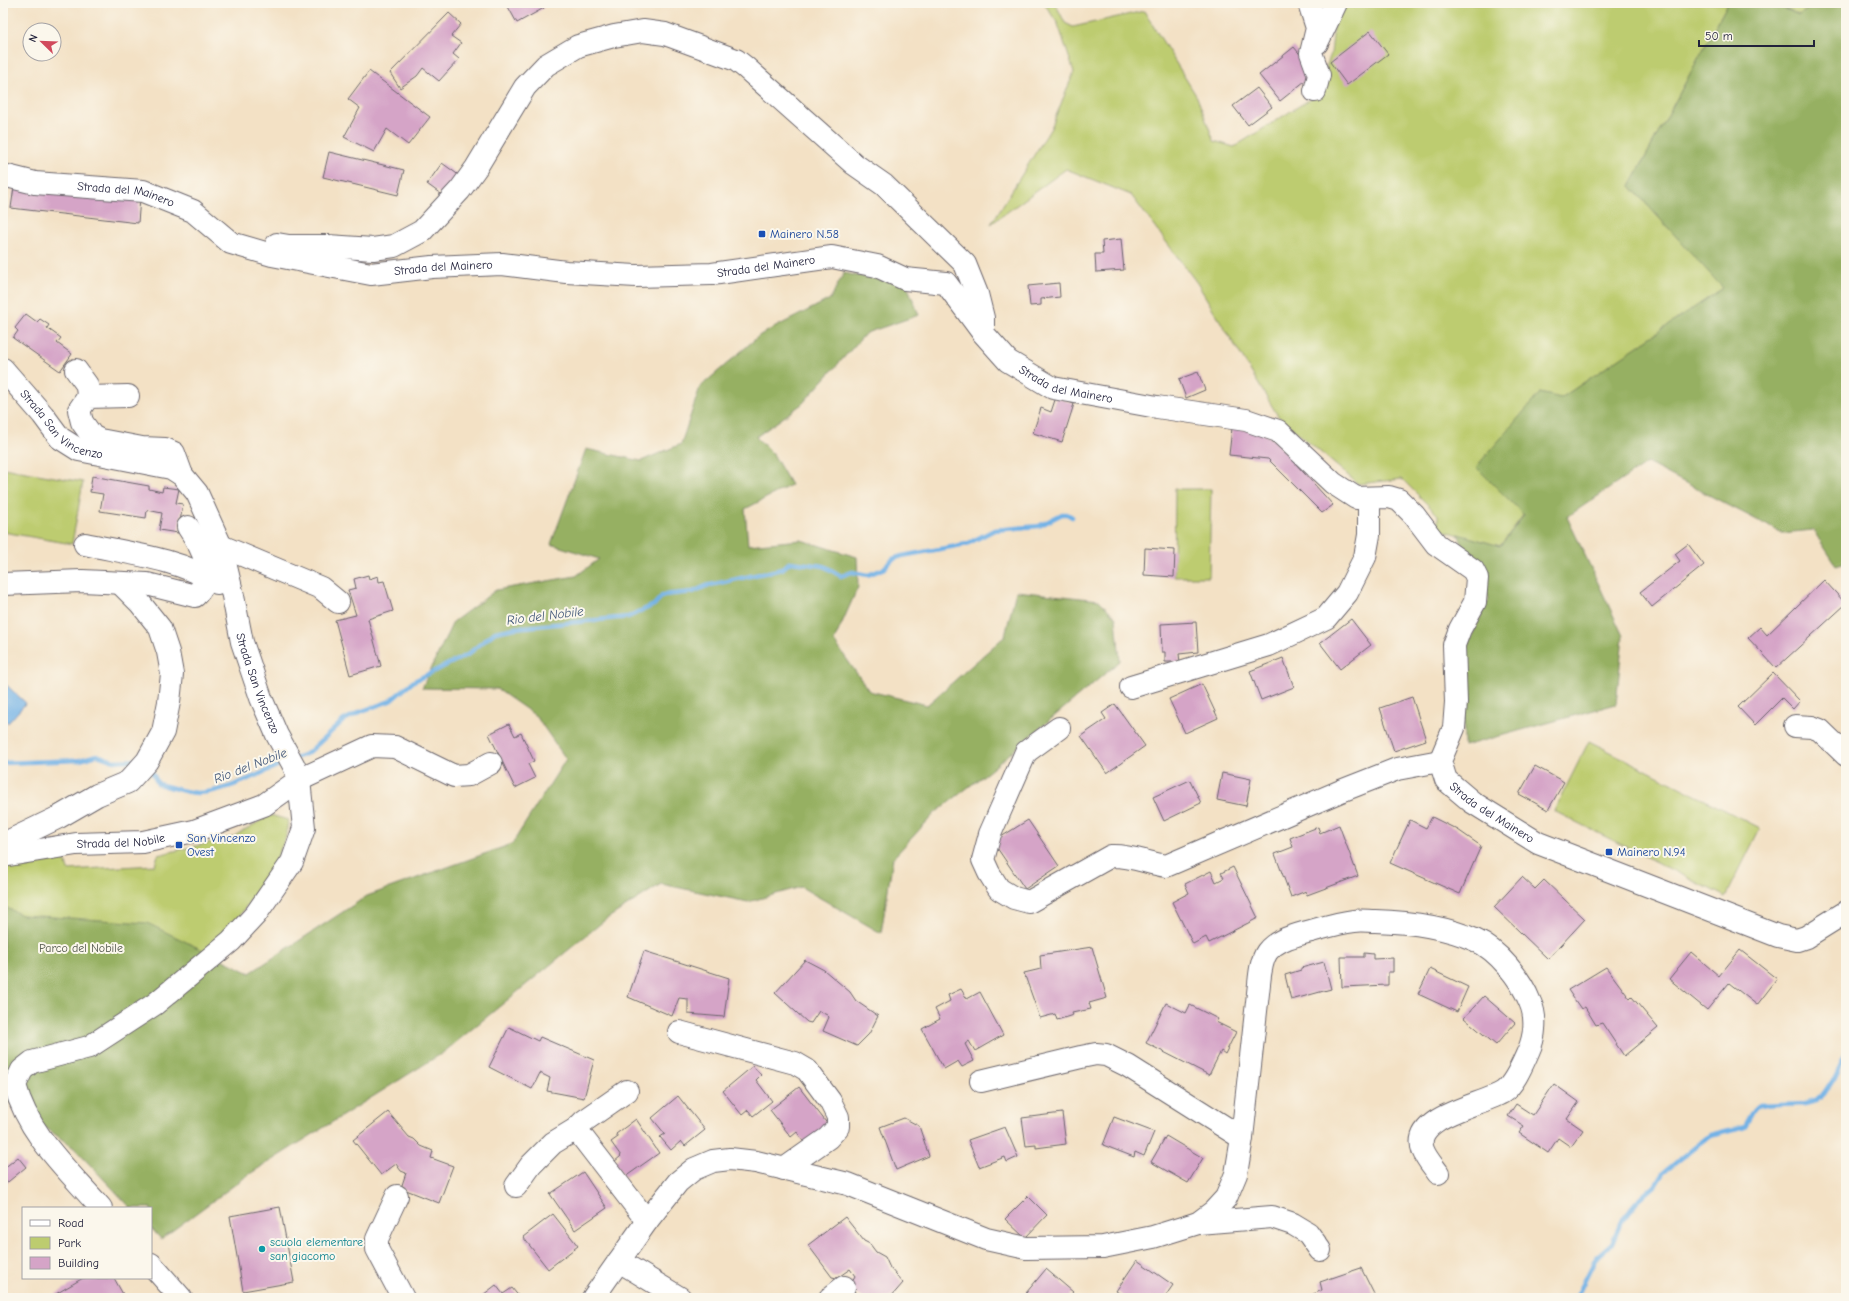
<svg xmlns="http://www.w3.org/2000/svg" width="1849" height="1301" font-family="'Comic Neue',sans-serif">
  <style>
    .green { fill: #bdcc6f; stroke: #707755 }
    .forest { fill: #96b062; stroke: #5c694e }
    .water { fill: #73b2e6; stroke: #4a6a90 }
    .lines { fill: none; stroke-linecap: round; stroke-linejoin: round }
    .stream { stroke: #73b2e6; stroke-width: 4.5 }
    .building { fill: #d5a4c7 }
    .minor-casing { stroke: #6b656b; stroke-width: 24 }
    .minor { stroke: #fff; stroke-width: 22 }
    .transit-dot { fill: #1a4fb4; stroke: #fbf7ec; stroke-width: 1.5 }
    .culture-dot { fill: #0f9aa8; stroke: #fbf7ec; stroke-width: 1.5 }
    .labels { text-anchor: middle; stroke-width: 4; stroke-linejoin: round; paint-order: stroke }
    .street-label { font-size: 12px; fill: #22223b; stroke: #fbf7ec }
    .transit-label { font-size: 12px; fill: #164399; stroke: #fbf7ec; text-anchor: start }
    .park-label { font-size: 12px; fill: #50554b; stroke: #fbf7ec }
    .culture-label { font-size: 12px; fill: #0d838f; stroke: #fbf7ec; text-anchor: start }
    .water-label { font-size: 13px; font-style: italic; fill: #3e5477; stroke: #fbf7ec }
  </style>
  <rect width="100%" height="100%" fill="#fbf7ec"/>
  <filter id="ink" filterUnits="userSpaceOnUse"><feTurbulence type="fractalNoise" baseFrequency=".025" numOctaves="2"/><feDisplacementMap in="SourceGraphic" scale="8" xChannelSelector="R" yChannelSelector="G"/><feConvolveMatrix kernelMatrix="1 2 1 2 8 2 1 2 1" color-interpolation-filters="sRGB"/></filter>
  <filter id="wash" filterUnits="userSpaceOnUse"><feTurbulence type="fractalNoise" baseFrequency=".012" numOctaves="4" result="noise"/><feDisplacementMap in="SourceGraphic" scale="16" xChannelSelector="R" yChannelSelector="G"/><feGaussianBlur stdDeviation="0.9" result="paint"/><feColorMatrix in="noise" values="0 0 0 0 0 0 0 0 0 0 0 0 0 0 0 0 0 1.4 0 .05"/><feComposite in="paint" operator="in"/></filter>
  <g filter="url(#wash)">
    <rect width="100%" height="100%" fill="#f3e1c5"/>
    <g class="green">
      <path d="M1044,3h11l10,20 8,4 71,-16 53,86 17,44 20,6 81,-51 16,-42 3,-29 9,-22h385l-98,183 94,102 -163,110 -37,116 -24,32 -62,-17v-14l-36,-36 -44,5 -80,-68 -81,-133 -66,-88 -65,-26 -75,55 60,-96 23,-56 -16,-48z"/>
      <path d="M1771,3h46l-18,12z"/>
      <path d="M3,468l80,14 -11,62 -69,-12z"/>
      <path d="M1175,489h36l-2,88h-35z"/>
      <path d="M1589,741l171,87 -34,69 -172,-86z"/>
      <path d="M270,815l18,5 -2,17 -15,33 -51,75 -217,121v-200l62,-6 3,10 87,-5 3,-10 75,-18z"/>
    </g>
    <g class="forest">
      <path d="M1728,3h43l28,12 18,-12h29v559l-10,3 -23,-35 -31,3 -135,-70 -80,54 56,119 -7,68 -152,42 -1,-92 26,-55 -31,-65 42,12 24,-31 -48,-48 64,-74 21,5 162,-110 -93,-102z"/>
      <path d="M844,273l63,12 12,30 -53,18 -64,71 -46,33 17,17 18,31 -46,24 3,36 53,-5 56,17 1,30 -24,54 35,50 58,14 78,-69 11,-45 83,9 17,18 4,43 -132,111 -53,41 -42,45 -12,75 -80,-46 -53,15 -87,-18 -56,36 -161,132 -196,123 -87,64 -10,-11v-20h-20l-57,-60 -71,-51v-191l19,9 125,8 103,50 117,-77 145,-52 54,-85 -30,-43 -39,-27 -75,-1 31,-66 43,-32 80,-14 23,-17 -48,-15 35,-95 55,12 40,-17 19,-57 60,-52 70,-36z"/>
    </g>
    <path class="water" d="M3,682l23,21 -18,20 -5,-5z"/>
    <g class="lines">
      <g class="stream">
        <path d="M296,758l12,-5 36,-33 18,-9 28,-10 24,-20 53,-26 28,-23 20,-4 113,-11 26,-12 9,-10 30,-3 13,-6 76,-17 8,-7 34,4 17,10 11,-4 16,3 15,-6 10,-10 9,-3 65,-12 27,-14 45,-4 23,-12h5l5,3"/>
        <path d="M3,763l77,-3 17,-5 17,6 25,-1"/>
        <path d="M150,768l8,16c13,3 28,9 40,9 31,-2 60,-19 88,-31"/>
        <path d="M1576,1298l20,-40 16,-14 9,-22 16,-20 18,-16 8,-13 47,-38 35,-9 9,-16 4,-4 47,-2 11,-3 8,-7 11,-17 11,-23"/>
      </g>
    </g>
    <g id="blocks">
      <g class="building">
        <path d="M506,3h35l3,5 -27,15z"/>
        <path d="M449,13l12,11 -10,12 10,7 -8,11 6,5 -20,22 -16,-13 -6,8 -17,12 -10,-15z"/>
        <path d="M1370,31l18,23 -41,31 -17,-23z"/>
        <path d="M1294,47l21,26 -35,28 -21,-26z"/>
        <path d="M369,71l61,46 -22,28 -21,-16 -13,23 -30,-15 16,-29 -12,-9z"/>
        <path d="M1257,88l15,19 -24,18 -15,-19z"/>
        <path d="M329,152l75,18 -6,25 -75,-18z"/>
        <path d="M442,163l18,13 -15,21 -18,-13z"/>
        <path d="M14,187l126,11 -2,25 -127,-15z"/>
        <path d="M1121,239l3,31 -28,2 -1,-18h8l-1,-13z"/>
        <path d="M1059,283l1,14 -19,2v6l-11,1 -2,-20z"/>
        <path d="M26,314l11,8 3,-3 9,6 -2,3 14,10 -4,5 15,11 -12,17 -47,-33 5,-7 -3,-3z"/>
        <path d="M1198,372l7,18 -19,8 -7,-19z"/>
        <path d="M1056,397l18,7 -12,38 -29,-9 8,-25 10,4z"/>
        <path d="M1232,428l30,4 13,9 58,64 -11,8 -54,-54 -39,-4z"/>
        <path d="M92,476l57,10v3l13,3 1,-5 16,2 -3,14 7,1 -5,29 -19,-3 3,-17 -15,-3 -1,8 -46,-7 3,-17 -13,-2z"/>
        <path d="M1688,544l16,21 -52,42 -12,-15 40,-31 -5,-7z"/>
        <path d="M1145,548l30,2 -1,27 -30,-2z"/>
        <path d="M368,575l1,4 9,-3 1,6 5,-1 9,30 -25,8 13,47 -31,9 -15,-55 21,-5 -8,-25 8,-2 -2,-9z"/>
        <path d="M1824,580l22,24 -70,64 -28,-30 12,-11 7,8z"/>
        <path d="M1351,619l20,26 -31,24 -20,-26z"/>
        <path d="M1196,622l2,30 -19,2 1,8h-15v-10h-3l-1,-28z"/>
        <path d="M1283,658l11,29 -33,13 -11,-29z"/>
        <path d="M1773,673l27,28 -7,8 -11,-11 -27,27 -17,-18z"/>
        <path d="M1202,684l16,34 -33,15 -16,-34z"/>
        <path d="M1412,697l14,43 -32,11 -14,-43z"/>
        <path d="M1115,704l30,42 -38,27 -26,-37 25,-17 -4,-6z"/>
        <path d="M509,724l6,12 6,-3 13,28 -6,3 7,14 -20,10 -26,-54z"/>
        <path d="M1535,766l29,16 -16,28 -29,-16z"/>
        <path d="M1222,773l29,6 -5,27 -29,-6z"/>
        <path d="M1190,780l11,23 -37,18 -11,-24z"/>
        <path d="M1432,817l26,13 23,16 -21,48 -70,-31 20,-43 16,8z"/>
        <path d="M1028,820l31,46 -34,23 -32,-47z"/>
        <path d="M1339,825l19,51 -51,19 -1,-4 -15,6 -16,-43 18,-7 -3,-9 28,-11 2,6z"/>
        <path d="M1233,867l25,51 -49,25 -3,-6 -13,7 -21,-42 17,-9 -4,-9 26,-13 5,11 8,-4 -3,-5z"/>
        <path d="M1522,877l13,12 9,-9 41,39 -37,40 -54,-52z"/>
        <path d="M1092,947l15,51 -18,5 2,6 -19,4 1,2 -16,5 -2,-6 -15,4 -16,-45 17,-4 -1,-14z"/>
        <path d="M1740,950l37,29 -20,26 -28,-22 -22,27 -38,-31 22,-27 28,24z"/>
        <path d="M644,951l85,27 -5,39 -36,-3v-15l-9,-1 -7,18 -44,-19z"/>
        <path d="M1364,953l9,1v5l20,-1v14h-5v13l-46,2 -1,-30h23z"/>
        <path d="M805,960l19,10 26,22 6,9 22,15 -9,18 -12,12 -34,-15 6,-14 -2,-2 -8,-4 -8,12 -4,-1 -32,-29z"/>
        <path d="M1324,962l7,27 -40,11 -6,-25 16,-5v-2z"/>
        <path d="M1606,967l24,32 2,-2 26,31 -34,28 -22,-33 -6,2 -11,-18 -4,2 -13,-19z"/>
        <path d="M1430,969l38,18 -11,25 -39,-18z"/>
        <path d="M961,989l6,10 13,-7 23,43 -28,16 -6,-10 -4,3 9,17 -12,6 -4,-6 -14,8 -22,-40 18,-10 -5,-10 15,-8 -2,-6z"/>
        <path d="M1484,996l31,27 -19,22 -32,-27z"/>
        <path d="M1166,1003l20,10 4,-8 28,14 -2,3 20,10 -11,22 -4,-3 -12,24 -63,-32z"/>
        <path d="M509,1027l29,14 2,-4 54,23 -10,38 -37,-7 3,-13 -10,-5 -8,16 -43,-22z"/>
        <path d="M753,1066l8,9 -5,5 16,21 -19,15 -5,-6 -6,5 -19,-24z"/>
        <path d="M1554,1084l25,18 -12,17 16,11 -12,17 -13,-9 -10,15 -29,-20 5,-7 -16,-10 8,-12 17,11z"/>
        <path d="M799,1087l30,39 -24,18 -8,-12 -6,5 -21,-27z"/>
        <path d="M678,1096l27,34 -20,16 -4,-5 -10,9 -11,-13 5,-3 -13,-16z"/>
        <path d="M388,1112l21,25 5,2 7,7 12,5 -2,7 22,8 -14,37 -38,-15 5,-15 -5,-2 -5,-7 -15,11 -28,-35z"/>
        <path d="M1062,1113l4,31 -30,4v-3l-10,1 -4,-28z"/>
        <path d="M1114,1117l40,15 -10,24 -9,-4 -1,5 -31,-12z"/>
        <path d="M904,1118l15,8 10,30 -33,14 -16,-43z"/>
        <path d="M636,1119l23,34 -34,24 -11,-15 7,-6 -10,-14 7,-5 -2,-3z"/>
        <path d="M1005,1127l13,30 -11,5 -2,-5 -26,10 -11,-27z"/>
        <path d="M1166,1136l37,22 -15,25 -37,-21z"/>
        <path d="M18,1157l8,10 -23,19v-17z"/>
        <path d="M583,1172l24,36 -32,22 -25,-36z"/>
        <path d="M1028,1196l19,19 -22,23 -20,-19z"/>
        <path d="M280,1207l14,75 -51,9 -13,-75z"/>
        <path d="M553,1214l25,32 -30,23 -25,-32z"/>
        <path d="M845,1217l19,24 6,3 6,8 9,5 5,11 13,15 -13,15h-28l-14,-10 7,-12 -5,-7 -13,9 -5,-1 -24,-32z"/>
        <path d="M1137,1260l36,25 -9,13h-38l-10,-7z"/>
        <path d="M1361,1268l15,30h-71l17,-8 -2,-8z"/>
        <path d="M1046,1269l27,23 -5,6h-37l-5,-5z"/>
        <path d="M83,1278h31l11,20h-76z"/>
        <path d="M496,1285l7,9 9,-6 8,10h-41z"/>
      </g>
    </g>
  </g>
  <g filter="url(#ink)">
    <use href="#blocks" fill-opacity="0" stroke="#6b656b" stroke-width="1"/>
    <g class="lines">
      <defs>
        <g id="minor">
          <path d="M1309,3l8,25 -6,25 8,22 -4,16"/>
          <path d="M1317,43l19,-40"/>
          <path id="s1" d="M3,175l32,8 108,8 50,20 38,32 41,12 99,19 61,-7 70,-3 64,8 70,4 76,-2 120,-17 45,9 28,13 41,4 37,50 25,28 45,27 104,19 89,13 32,11 55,52 23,15 33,-1 10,3 15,15 22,29 37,26 4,8 -2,24 -15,27 -6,16 2,57 -2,26 -14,33 6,19 26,22 66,41 240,93 19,4 9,-3 40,-25"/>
          <path d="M277,244l12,2h39l45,3 21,-3 28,-15 38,-41 16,-22 49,-81 21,-22 32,-19 36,-10 29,-5 22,3 71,26 9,7 109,97 30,21 81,79 12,30 6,24v12"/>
          <path id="s2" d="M3,369l40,46 17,23 19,12 92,18 11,7 15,18 24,53 12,50 9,46 19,56 16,37 17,31 5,14 5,48 -12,34 -36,52 -25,27 -76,63 -66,43 -57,15 -10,8 -7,15c13,50 53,85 86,123"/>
          <path d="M76,370l11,15 1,12"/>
          <path d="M128,396l-40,1 -9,13 3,12 10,14 8,4 42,8 23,1 9,4 8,22"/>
          <path d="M85,544c42,9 95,15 132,39"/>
          <path d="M221,546l100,42 17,14"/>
          <path d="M3,584l79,-3 65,3 48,12c22,-22 8,-47 -7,-69"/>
          <path d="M1131,687l138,-42 57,-27 21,-25 18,-36 4,-22v-37"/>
          <path d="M1795,726l17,1 8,3 26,25"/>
          <path d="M1059,728l-33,24 -36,82 -7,26 6,13 10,16 15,9 15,4 82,-46c19,-1 36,7 55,10l175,-75 56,-22 43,-8"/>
          <path d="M3,844l56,-27 38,-22 31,-13 19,-21 16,-29 6,-30 3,-28 -4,-22 -8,-24 -20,-25 -20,-20"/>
          <path id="s3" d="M3,856l73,-12 67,-2 51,-11 70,-26 35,-25 73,-34 23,1 59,29 15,-1 22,-12"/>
          <path d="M679,1032l116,31 12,7 23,31 8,16v10l-10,11 -44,31"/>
          <path d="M981,1081l100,-24 15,-3 10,1 22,11 114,72"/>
          <path d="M627,1091l-43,30 -8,8 71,92"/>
          <path d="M516,1186l15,-21 22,-22 23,-14"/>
          <path d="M397,1196l-20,43v10l26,49"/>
          <path d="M1198,1223l74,-6 21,7 15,9 12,17"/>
          <path d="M619,1261l61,37"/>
          <path d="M151,1264l30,34"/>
          <path d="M593,1298l54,-77 31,-39 16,-13 19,-8 17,-2 26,3 92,22 138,55 40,9 77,-1 50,-10 45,-14 16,-12 12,-13 10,-24 6,-36 17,-154c1,-10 2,-23 8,-32 9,-12 26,-16 40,-20 15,-4 31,-9 47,-11 7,-1 14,0 21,0 34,1 69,5 100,19 23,10 46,39 55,62 7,15 5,35 -2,50 -5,11 -14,33 -25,40 -20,13 -92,24 -80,58 3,8 10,16 15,23"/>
          <path d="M830,1298l14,-11"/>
        </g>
      </defs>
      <use href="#minor" class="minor-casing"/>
      <use href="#minor" class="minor"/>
    </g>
  </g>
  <g class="transit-dot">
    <rect x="758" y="230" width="8" height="8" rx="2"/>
    <rect x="175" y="841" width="8" height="8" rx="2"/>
    <rect x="1605" y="848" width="8" height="8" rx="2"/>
  </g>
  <circle class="culture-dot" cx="262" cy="1249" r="4"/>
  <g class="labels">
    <g class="street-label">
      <text dy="4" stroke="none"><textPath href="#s1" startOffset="125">Strada del Mainero</textPath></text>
      <text dy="4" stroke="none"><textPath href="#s1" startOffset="785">Strada del Mainero</textPath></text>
      <text dy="4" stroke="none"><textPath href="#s1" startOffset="461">Strada del Mainero</textPath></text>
      <text dy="4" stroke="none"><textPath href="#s1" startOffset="1133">Strada del Mainero</textPath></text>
      <text dy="4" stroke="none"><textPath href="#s2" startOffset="83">Strada San Vincenzo</textPath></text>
      <text dy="4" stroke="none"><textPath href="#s2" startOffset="443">Strada San Vincenzo</textPath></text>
      <text dy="4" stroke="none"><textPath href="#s1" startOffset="1877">Strada del Mainero</textPath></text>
      <text dy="4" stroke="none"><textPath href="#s3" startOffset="119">Strada del Nobile</textPath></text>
    </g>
    <g class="transit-label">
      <text x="770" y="238">Mainero N.58</text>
      <text x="187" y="842">San Vincenzo<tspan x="187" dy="14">Ovest</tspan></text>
      <text x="1617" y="856">Mainero N.94</text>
    </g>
    <g class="park-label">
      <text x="81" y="952">Parco del Nobile</text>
    </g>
    <g class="culture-label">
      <text x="270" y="1246">scuola elementare<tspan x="270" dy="14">san giacomo</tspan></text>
    </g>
    <g class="water-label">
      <text transform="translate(545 615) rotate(-7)" y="5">Rio del Nobile</text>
      <text transform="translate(250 765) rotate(-21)" y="5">Rio del Nobile</text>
    </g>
  </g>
  <rect width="1849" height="1301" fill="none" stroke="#fbf7ec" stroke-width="16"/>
  <rect x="22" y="1207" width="130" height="72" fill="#fbf7ec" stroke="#a4a2a5"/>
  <rect x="30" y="1220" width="20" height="6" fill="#ffffff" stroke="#a4a2a5"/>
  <text x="58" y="1227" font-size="12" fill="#22223b">Road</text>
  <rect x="30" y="1237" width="20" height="12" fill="#bdcc6f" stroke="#a4a2a5"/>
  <text x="58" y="1247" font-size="12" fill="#22223b">Park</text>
  <rect x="30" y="1257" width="20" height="12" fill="#d5a4c7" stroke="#a4a2a5"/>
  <text x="58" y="1267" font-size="12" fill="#22223b">Building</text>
  <g transform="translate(42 42) rotate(293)"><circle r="19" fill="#fbf7ec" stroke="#a4a2a5"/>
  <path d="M0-3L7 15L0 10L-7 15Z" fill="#d1495b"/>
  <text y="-6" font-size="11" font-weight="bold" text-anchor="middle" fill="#22223b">N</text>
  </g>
  <path d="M1699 40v6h115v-6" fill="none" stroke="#22223b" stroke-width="2"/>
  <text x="1705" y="40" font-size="12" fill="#22223b" stroke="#fbf7ec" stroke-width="3" paint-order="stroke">50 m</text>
</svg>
